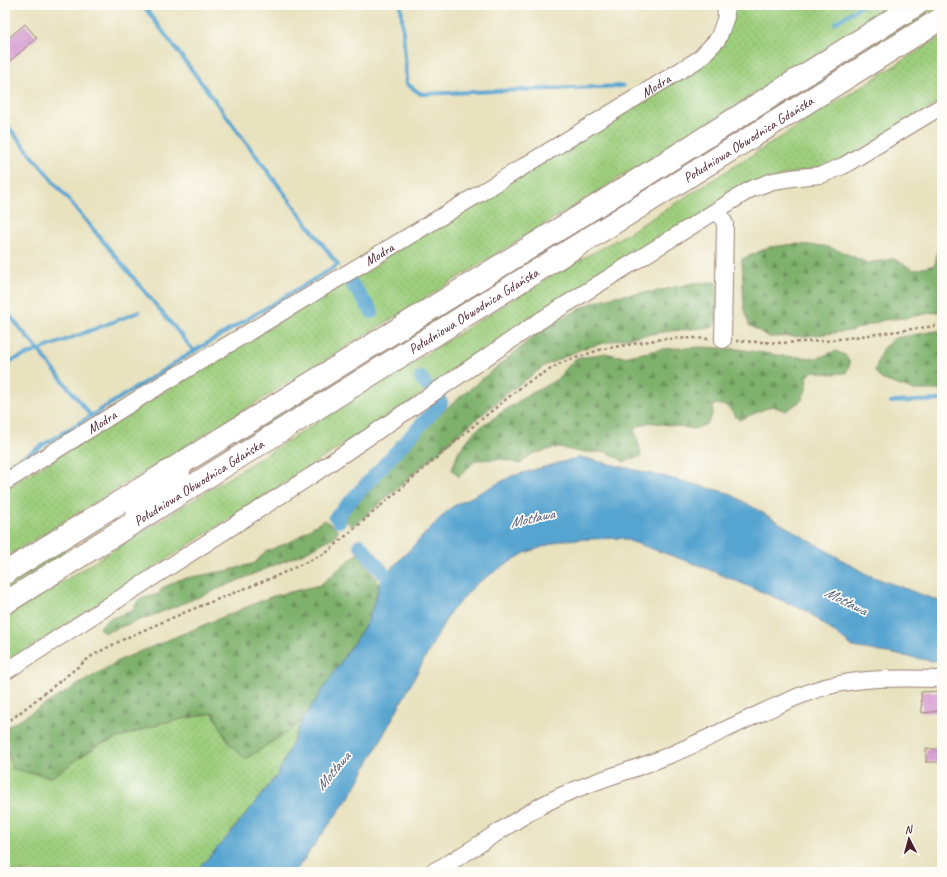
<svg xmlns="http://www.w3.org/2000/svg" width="947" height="877" font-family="Caveat,sans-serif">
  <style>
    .green { fill: url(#green-dots); stroke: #747654 }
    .forest { fill: url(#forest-firs); stroke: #64684c }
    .water { fill: #57a4d0; stroke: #50627e }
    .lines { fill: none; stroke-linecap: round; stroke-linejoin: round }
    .stream { stroke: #57a4d0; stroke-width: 4 }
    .canal { stroke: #57a4d0; stroke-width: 14 }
    .building { fill: #d293cc }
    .minor-casing { stroke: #998075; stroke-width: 18 }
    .highway-casing { stroke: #998075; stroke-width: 24 }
    .path { stroke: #998075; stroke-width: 2.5; stroke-dasharray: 3 3; stroke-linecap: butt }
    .minor { stroke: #fff; stroke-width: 16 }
    .highway { stroke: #fff; stroke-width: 22 }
    .labels { text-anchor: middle; stroke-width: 3.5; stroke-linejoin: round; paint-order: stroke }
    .street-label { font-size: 14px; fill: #4a1f2b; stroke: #fdfcf7 }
    .water-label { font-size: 15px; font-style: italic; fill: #505b75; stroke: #fdfcf7 }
  </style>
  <defs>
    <pattern id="green-dots" width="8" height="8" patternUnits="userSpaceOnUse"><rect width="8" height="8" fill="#9dce7d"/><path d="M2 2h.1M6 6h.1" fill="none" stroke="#89b06c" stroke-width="1.8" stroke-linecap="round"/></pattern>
    <pattern id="forest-firs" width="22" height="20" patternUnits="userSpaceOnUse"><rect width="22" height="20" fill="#7eb16c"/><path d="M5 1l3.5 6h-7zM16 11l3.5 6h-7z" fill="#698f59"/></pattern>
  </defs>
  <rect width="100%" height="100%" fill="#fdfcf7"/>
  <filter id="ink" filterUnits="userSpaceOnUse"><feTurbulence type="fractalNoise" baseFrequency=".025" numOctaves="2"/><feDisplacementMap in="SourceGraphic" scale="8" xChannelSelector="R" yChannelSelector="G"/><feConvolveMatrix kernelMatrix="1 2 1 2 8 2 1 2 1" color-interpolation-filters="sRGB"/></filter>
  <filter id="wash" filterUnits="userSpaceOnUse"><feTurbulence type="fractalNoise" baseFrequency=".012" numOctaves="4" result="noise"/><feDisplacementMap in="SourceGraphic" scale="16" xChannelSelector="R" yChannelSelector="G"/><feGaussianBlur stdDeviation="0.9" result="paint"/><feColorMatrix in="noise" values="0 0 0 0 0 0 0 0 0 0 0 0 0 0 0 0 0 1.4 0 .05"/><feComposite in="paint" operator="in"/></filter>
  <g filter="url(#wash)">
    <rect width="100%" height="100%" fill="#e8e2bf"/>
    <g class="green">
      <path d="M734,5h163l-302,188 -590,365v-69l675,-411 53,-65z"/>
      <path d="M933,5h9v3l-710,444 -5,-7z"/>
      <path d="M942,36v65l-109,65 -50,9 -346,209 -432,280v-46l541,-339 79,-44z"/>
      <path d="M62,547l5,8 -62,39v-12z"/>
      <path d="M213,713l17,32 15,14 35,-22 22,-16 -24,53 -49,61 -34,37h-190v-132l7,29 40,8 46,-32 64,-22z"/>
    </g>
    <g class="forest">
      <path d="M942,226v85l-37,7 -21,2 -34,11 -43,5 -38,1 -20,-12 -5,-16 -2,-50 28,-12 25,-3 29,2 19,6 24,11 27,-4 20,11 21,-5z"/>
      <path d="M716,282l3,33 -6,12 -43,4 -45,7 -41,10 -40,18 -36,27 -40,33 -108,95 -9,5 -5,-5 -1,-8 6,-8 83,-86 20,-17 65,-53 25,-22 48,-24 23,-7 43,-5 36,-8z"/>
      <path d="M942,330v60h-30l-31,-11 -6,-8 7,-22 13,-11z"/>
      <path d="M700,347l38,2 45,7 34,2 19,-7 9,4 5,8 -4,10 -16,1 -17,-3 -6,6 -1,13 -4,10 -16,11 -14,-5 -33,14 -12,-14 -13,-2 -2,11 -5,9 -13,5 -44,-7 -16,6 5,17 2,11 -16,6 -19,-10h-29l-18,-5 -27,7 -12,10 -17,-5 -27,1 -17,17 -7,-7 6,-18 16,-20 28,-20 23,-15 31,-17 19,-21 30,-6 19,4 38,-8z"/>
      <path d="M325,520l13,10 -3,6 -29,16 -90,38 -62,25 -50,18 -5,-5 10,-9 23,-8 7,-12 20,-5 3,-6 19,-9 49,-9 25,-7 10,-11 29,-12 18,-13z"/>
      <path d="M358,553l22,31 -12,37 -66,100 -22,16 -35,22 -15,-14 -17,-32 -51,10 -64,22 -46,32 -40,-8 -7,-29v-12l115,-68 153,-64 47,-11z"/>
    </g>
    <path class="water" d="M580,457l81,19 68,17 139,82 74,27v58l-9,1 -80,-14 -46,-36 -109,-46 -77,-27 -58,2 -38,13 -22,13 -28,19 -26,29 -97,179 -57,79h-100l34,-37 49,-61 24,-53 66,-100 12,-37 5,-9 65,-67 62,-32z"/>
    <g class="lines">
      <g class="stream">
        <path d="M401,5l6,79 14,10 202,-8"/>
        <path d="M835,23l28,-18"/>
        <path d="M5,123l189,228"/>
        <path d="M5,310l34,41 52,65"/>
        <path d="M5,363l134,-51"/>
        <path d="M891,402l51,-2"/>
        <path d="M5,468l86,-52 103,-65 144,-86 -195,-260"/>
      </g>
      <g class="canal">
        <path d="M352,284l20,28"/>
        <path d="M421,378l5,7"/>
        <path d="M339,521l-3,-4 105,-114 -3,-4"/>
        <path d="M360,545l25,30"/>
      </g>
    </g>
    <g id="blocks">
      <g class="building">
        <path d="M25,24l12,14 -32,27v-24z"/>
        <path d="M942,691v20l-20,2 -1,-21z"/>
        <rect x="926" y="749" width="16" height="13"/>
      </g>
    </g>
  </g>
  <g filter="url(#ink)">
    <use href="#blocks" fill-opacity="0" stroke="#998075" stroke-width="1"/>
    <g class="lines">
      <defs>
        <g id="minor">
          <path d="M718,210l7,14 -2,116"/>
          <path id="s1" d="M5,482l149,-93 310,-186 235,-144 19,-20 8,-22 -1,-12"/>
          <path d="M134,513l48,-41"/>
          <path d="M5,672l306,-196 230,-156 210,-131 22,-8 26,-4 22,-2 22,-9 99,-60"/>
          <path d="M432,872c40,-20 76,-49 116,-70 38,-20 82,-30 122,-47 31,-13 62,-29 93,-43 20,-9 40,-19 62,-25 38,-10 78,-9 117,-8"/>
        </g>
        <g id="highway">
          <path d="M5,573l593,-368 318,-200"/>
          <path id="s2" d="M5,603l937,-585"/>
        </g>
      </defs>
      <use href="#minor" class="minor-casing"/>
      <use href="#highway" class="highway-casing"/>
      <g class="path">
        <path d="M736,341l45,2 44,-2 117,-16"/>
        <path d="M5,723l8,-5 80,-63 35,-18 60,-26 86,-34 52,-24 152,-131 47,-38 36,-21 41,-14 60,-10 33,-1 14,1"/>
      </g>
      <use href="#minor" class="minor"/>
      <use href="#highway" class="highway"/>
    </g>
  </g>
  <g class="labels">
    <g class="street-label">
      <text dy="5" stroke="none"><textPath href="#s1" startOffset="762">Modra</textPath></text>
      <text dy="5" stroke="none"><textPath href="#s2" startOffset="876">Południowa Obwodnica Gdańska</textPath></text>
      <text dy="5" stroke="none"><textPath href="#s1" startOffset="438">Modra</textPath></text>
      <text dy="5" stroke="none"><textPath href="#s2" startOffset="552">Południowa Obwodnica Gdańska</textPath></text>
      <text dy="5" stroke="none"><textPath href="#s1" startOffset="114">Modra</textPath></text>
      <text dy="5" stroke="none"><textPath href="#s2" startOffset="228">Południowa Obwodnica Gdańska</textPath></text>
    </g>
    <g class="water-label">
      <text transform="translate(532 518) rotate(-12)" y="5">Motława</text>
      <text transform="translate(846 601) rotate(27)" y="5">Motława</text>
      <text transform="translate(333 771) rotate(-50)" y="5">Motława</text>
    </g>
  </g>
  <rect width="947" height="877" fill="none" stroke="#fdfcf7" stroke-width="20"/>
  <g transform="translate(909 839) rotate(354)" stroke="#fdfcf7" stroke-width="3" paint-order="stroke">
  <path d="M0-3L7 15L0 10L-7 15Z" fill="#4a1f2b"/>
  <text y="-6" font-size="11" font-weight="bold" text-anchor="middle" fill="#4a1f2b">N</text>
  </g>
</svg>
